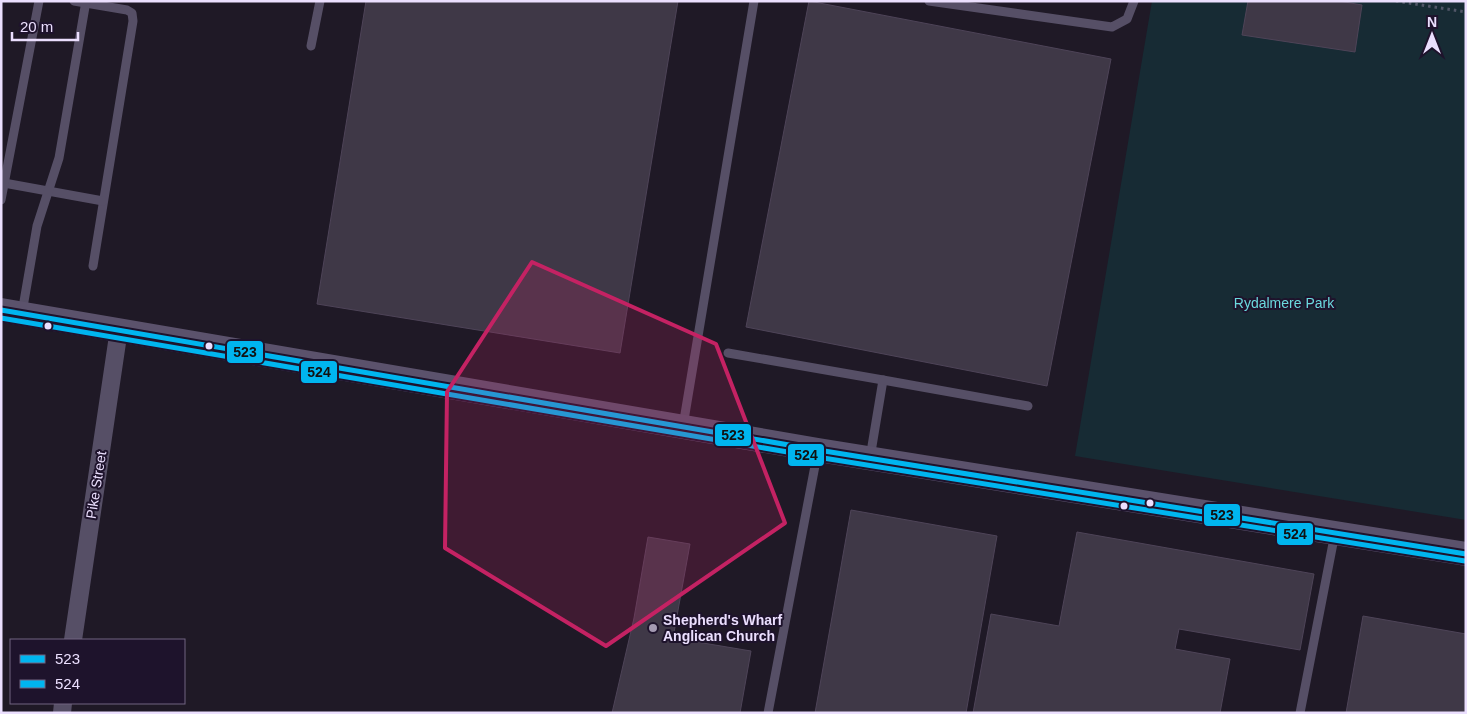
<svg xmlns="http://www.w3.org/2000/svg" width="1467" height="714" font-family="Arial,sans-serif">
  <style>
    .green { fill: #172b34 }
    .building { fill: #3f3847; stroke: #4e4458 }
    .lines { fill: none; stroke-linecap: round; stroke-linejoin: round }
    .path { stroke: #515668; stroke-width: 3; stroke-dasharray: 2.5 4; stroke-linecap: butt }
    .lane { stroke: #564f66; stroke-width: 9 }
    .street { stroke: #564f66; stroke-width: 18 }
    .secondary { stroke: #5b526c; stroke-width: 24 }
    .bus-1-casing { stroke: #1e132c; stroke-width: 9 }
    .bus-2-casing { stroke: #1e132c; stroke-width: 9 }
    .bus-1 { stroke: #00b5ef; stroke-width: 5 }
    .bus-2 { stroke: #00b5ef; stroke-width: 5 }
    .marked { fill: #c42263; fill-opacity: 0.2; stroke: #c42263; stroke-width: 4; stroke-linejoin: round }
    .bus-dot { fill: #ebdffe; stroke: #1e132c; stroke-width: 2 }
    .poi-dot { fill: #a49ab2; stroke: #1e132c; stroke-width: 2 }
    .labels { text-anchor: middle; stroke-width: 4; stroke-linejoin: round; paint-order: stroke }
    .park-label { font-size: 14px; fill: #6bd9de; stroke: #1e132c }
    .street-label { font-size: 14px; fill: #ebdffe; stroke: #1e132c }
    .poi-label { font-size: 14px; font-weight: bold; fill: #ebdffe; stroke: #1e132c; text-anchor: start }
    .line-badge { stroke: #1e132c; stroke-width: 2 }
    .pale-badge-label { font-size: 14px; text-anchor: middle; font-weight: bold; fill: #111 }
  </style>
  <rect width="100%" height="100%" fill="#1f1926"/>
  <path class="green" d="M1152,1h314v519l-391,-64z"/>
  <g class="building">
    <path d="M366,1h312l-58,352 -303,-49z"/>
    <path d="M809,1l302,58 -64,327 -301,-59z"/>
    <path d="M1248,1h91l23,4 -7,47 -113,-17z"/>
    <path d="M851,510l146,26 -31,177h-151z"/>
    <path d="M1077,532l237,42 -14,76 -121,-21 -4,20 55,10 -10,54h-247l18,-99 68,12z"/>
    <path d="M648,537l42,7 -17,94 78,13 -11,62h-128l22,-95z"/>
    <path d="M1363,616l103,18v79h-120z"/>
  </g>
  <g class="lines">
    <path class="path" d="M1396,1l70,11"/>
    <g class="lane">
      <path d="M74,1l53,9 5,3 1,8 -40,245"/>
      <path d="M929,1l183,26 15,-8 7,-18"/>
      <path d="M311,46l9,-45"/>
      <path d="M4,183l99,18"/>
      <path d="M1,200l38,-199"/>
      <path d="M22,313l15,-87 22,-68 27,-157"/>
      <path d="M728,353l155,27 -13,78"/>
      <path d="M883,380l145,26"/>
      <path d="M683,426l71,-425"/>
      <path d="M768,713l50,-263"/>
      <path d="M1300,713l35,-180"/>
    </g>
    <g class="street">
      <path d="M73,640l46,-311"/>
      <path d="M62,713l1,-10"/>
    </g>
    <path class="secondary" d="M1,310l817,140 648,104"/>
    <defs>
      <path id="bus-1" d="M1,310l817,140 648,104"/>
      <path id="bus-2" d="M1,318l816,139 648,104"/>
    </defs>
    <use href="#bus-1" class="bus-1-casing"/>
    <use href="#bus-2" class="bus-2-casing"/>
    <use href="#bus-1" class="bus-1"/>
    <use href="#bus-2" class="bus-2"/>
  </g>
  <path class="marked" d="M532,262l184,82 69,179 -179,123 -161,-98 2,-156z"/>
  <g class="bus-dot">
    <circle cx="48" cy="326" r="4.5"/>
    <circle cx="209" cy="346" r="4.5"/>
    <circle cx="1150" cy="503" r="4.5"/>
    <circle cx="1124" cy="506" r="4.5"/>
  </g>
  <circle class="poi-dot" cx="653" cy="628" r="5"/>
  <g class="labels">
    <g class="park-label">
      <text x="1284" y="308">Rydalmere Park</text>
    </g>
    <g class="street-label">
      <text transform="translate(96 485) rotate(-81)" y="5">Pike Street</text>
    </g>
    <g class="poi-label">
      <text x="663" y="625">Shepherd's Wharf<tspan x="663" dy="16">Anglican Church</tspan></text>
    </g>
  </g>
  <g class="line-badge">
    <rect x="226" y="340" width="38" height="24" rx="5" fill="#00b5ef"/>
    <rect x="300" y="360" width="38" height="24" rx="5" fill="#00b5ef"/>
    <rect x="714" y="423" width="38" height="24" rx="5" fill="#00b5ef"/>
    <rect x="787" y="443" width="38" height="24" rx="5" fill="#00b5ef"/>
    <rect x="1203" y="503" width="38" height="24" rx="5" fill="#00b5ef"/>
    <rect x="1276" y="522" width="38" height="24" rx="5" fill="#00b5ef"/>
  </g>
  <g class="pale-badge-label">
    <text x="245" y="357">523</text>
    <text x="319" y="377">524</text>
    <text x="733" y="440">523</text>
    <text x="806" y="460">524</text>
    <text x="1222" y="520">523</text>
    <text x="1295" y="539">524</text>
  </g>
  <rect width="1467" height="714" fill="none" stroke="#ebdffe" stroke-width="5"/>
  <rect x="10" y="639" width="175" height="65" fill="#1e132c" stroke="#706580"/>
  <rect x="20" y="655" width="25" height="8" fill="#00b5ef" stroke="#706580"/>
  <text x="55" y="664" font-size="15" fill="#ebdffe">523</text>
  <rect x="20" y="680" width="25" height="8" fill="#00b5ef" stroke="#706580"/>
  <text x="55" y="689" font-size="15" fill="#ebdffe">524</text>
  <g transform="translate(1432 35)" stroke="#1e132c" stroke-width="4" paint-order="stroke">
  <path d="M0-4L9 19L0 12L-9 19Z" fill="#ebdffe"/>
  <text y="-8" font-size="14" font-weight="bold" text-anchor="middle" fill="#ebdffe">N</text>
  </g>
  <path d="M12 32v8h66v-8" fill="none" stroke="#ebdffe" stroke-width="2.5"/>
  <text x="20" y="32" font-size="15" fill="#ebdffe" stroke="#1e132c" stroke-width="4" paint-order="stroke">20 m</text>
</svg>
